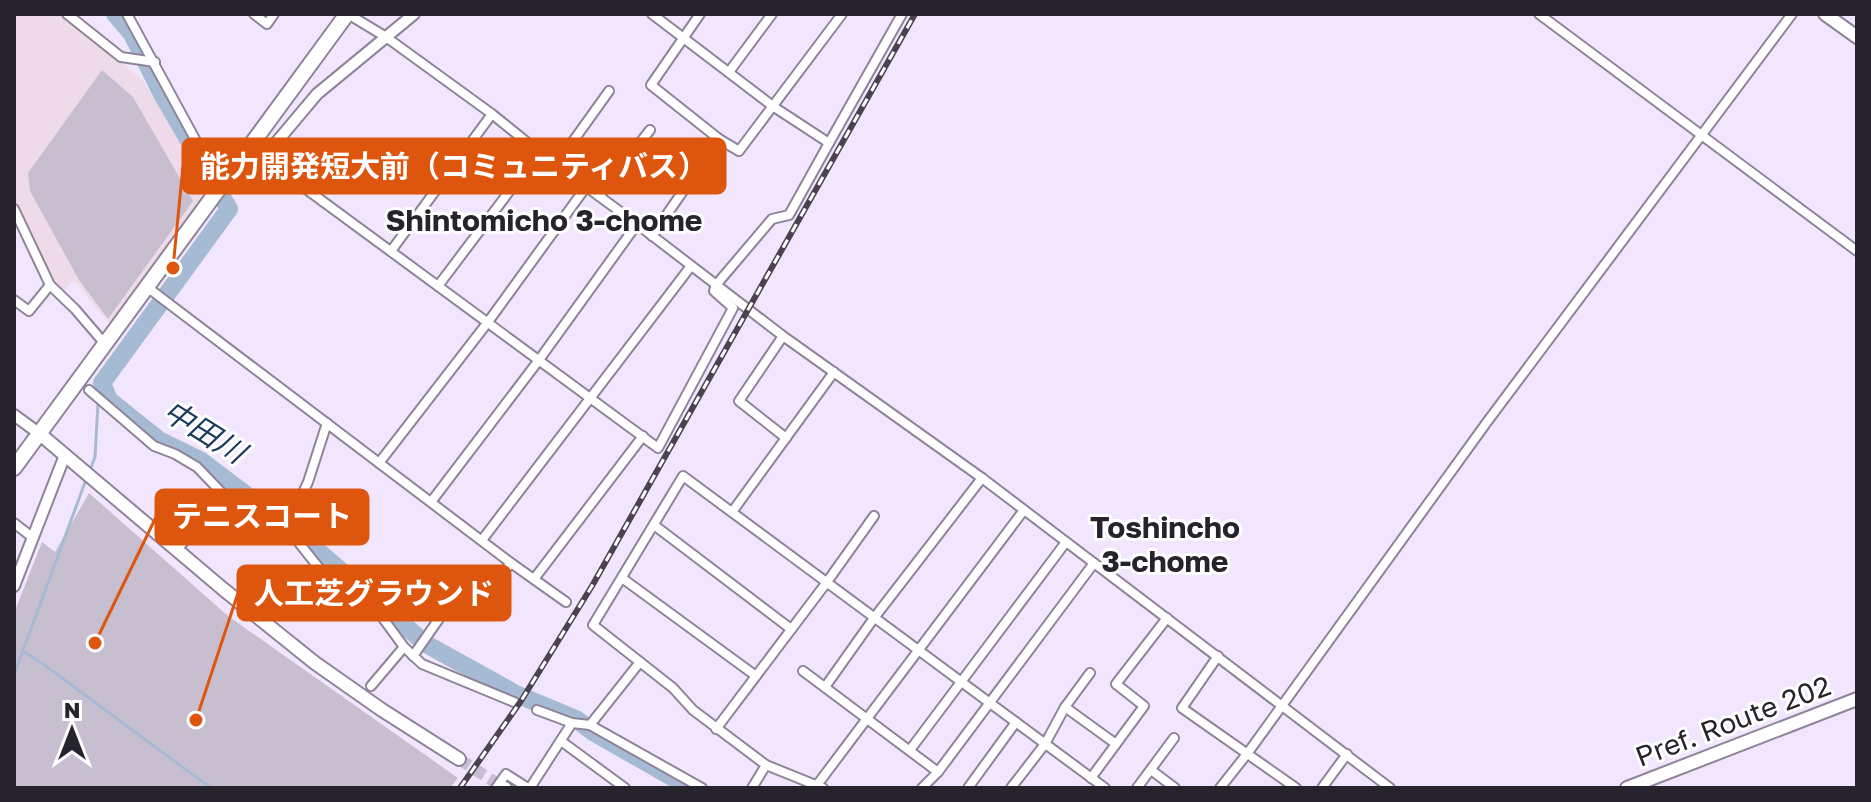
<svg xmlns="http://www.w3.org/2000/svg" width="1871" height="802" font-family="'Golos Text','Noto Sans JP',sans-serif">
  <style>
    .education { fill: #efdae9 }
    .green { fill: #c7bfd0 }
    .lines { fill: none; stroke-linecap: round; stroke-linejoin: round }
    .stream { stroke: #a6bbd3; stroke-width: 3 }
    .river { stroke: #a6bbd3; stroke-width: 18 }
    .secondary-tunnel { stroke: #c9bfd4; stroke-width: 12; stroke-dasharray: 12 6; stroke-linecap: butt }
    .minor-casing { stroke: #8e8499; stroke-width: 12 }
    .tertiary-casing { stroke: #8e8499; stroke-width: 14 }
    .secondary-casing { stroke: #8e8499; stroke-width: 16 }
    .trunk-casing { stroke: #8e8499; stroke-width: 18 }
    .minor { stroke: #fff; stroke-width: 8 }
    .tertiary { stroke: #fff; stroke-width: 10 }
    .secondary { stroke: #fff; stroke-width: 12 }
    .trunk { stroke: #fff; stroke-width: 14 }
    .rail-casing { stroke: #48434e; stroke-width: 6 }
    .rail { stroke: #fff; stroke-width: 3; stroke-dasharray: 9; stroke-linecap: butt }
    .labels { text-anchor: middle; stroke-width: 6; stroke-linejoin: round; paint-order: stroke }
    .street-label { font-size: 28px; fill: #27232c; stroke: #fff }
    .neighbourhood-label { font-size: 30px; font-weight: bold; fill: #27232c; stroke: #fff }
    .water-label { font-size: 30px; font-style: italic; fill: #193a5c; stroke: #fff }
    .leader { fill: none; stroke: #de560e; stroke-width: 3 }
    .callout-dot { fill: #de560e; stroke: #fff; stroke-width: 3 }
    .callout { fill: #de560e; stroke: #de560e; stroke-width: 3 }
    .callout-label { font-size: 30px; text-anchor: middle; font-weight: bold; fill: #fff }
  </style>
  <rect width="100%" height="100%" fill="#f1e6fe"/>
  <path class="education" d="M14,14h43l85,65 68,111 -100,134 -36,-44 -11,11 -11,-14 -38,-80z"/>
  <g class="green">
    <path d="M102,70l31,27 60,104 -85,118 -29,-39 -49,-89 -2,-18z"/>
    <path d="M89,493l139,123 230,162 -8,10h-436v-175l28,-71 13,10z"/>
  </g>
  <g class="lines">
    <g class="stream">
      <path d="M99,395l3,-12"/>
      <path d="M90,470l5,-13 3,-54"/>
      <path d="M23,651l20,13 168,124"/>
      <path d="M14,675l73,-198"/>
    </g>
    <path class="river" d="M115,14l17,20 31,62 66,113 -127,174 7,17 50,40 41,20 53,40 52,34 13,17 108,93 90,50 60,25 17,13 98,56"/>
    <path class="secondary-tunnel" d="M459,759l42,27"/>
    <defs>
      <g id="minor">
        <path d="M67,14l54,43 34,5"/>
        <path d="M127,14l93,171"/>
        <path d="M254,14l13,10 7,-10"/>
        <path d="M348,14l38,23 106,77 47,38 98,72 146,112 199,142 408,310"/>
        <path d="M700,14l-49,71 68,54 20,12 103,-137"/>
        <path d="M1539,14l318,237"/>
        <path d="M729,72l43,-58"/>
        <path d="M829,143l73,-129"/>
        <path d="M249,147l409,301 75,-140 -19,-17 2,-6 56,-66 17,-4 40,-72 -55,-36 -122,-93"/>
        <path d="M556,165l53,-74"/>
        <path d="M599,196l51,-66"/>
        <path d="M14,209l36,76 25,24 30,35"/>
        <path d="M652,236l67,-97"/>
        <path d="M391,251l101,-137"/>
        <path d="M438,286l101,-134"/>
        <path d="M147,287l364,276 55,39"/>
        <path d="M14,300l15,11 21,-26"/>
        <path d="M783,336l-44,65 47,37"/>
        <path d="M89,390l65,56 21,8 22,13 26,27 26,21 47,24 23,29 63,49 22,30 18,17 92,38"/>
        <path d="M379,463l109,-141 98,-135"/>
        <path d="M431,502l108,-142 98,-136"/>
        <path d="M732,512l102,-140"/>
        <path d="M14,523l18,14"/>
        <path d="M654,525l137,104"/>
        <path d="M285,532l23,-50 19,-59"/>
        <path d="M482,540l209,-274"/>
        <path d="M177,550l46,-56"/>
        <path d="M622,578l134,98"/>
        <path d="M534,579l109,-143"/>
        <path d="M413,656l37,-53 23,7 38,-47"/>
        <path d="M1218,656l-36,52 114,80"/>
        <path d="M803,671l135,101"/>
        <path d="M371,686l33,-39"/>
        <path d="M825,687l49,-69 108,-140"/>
        <path d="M1065,707l51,37"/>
        <path d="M537,710l35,13 18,2 112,63"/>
        <path d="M590,725l50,-63"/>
        <path d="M716,729l111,-147 47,-66"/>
        <path d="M561,741l64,47"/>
        <path d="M910,750l156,-208"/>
        <path d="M1151,770l24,18"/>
        <path d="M1091,778l53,-72 -28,-22 51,-66"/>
        <path d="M817,785l207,-275"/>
        <path d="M496,788l10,-14 22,14"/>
        <path d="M530,788l42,-65"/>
        <path d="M752,788l14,-23"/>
        <path d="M823,788l-57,-23 -73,-55 -20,-22 -80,-63 90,-149 422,312"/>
        <path d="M922,788l16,-16 156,-209"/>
        <path d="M968,788l48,-66"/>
        <path d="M1011,788l34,-44 20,-37 25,-34"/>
        <path d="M1137,788l37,-50"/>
        <path d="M1220,788l27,-34 240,-332 305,-408"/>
        <path d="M1322,788l25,-34"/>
      </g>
      <g id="tertiary">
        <path d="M264,157l53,-63 97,-80"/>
        <path d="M14,415l26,19"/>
        <path d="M14,586l51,-131"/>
      </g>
      <g id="secondary">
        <path d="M1825,14l32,23"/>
        <path d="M40,434l183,155 92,74 67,47 77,49"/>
        <path d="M501,786l4,2"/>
        <path d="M1627,788l230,-89"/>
      </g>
      <path id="trunk" d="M14,468l333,-454"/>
    </defs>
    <use href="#minor" class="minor-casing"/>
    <use href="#tertiary" class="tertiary-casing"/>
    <use href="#secondary" class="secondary-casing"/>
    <use href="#trunk" class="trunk-casing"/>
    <use href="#minor" class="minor"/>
    <use href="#tertiary" class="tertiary"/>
    <use href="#secondary" class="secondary"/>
    <use href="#trunk" class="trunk"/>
    <defs>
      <path id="rail" d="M460,788l61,-87 71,-115 323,-572"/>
    </defs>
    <use href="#rail" class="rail-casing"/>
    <use href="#rail" class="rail"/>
  </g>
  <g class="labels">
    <g class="street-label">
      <text transform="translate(1733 721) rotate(-21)" y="10">Pref. Route 202</text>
    </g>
    <g class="neighbourhood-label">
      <text x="544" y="231">Shintomicho 3-chome</text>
      <text x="1165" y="538">Toshincho<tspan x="1165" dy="34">3-chome</tspan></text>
    </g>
    <g class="water-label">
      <text transform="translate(204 432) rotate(32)" y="10">中田川</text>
    </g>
  </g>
  <path class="leader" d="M173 268L183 166M95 643L156 517M196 720L238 593"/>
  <g class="callout-dot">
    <circle cx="173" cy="268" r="8"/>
    <circle cx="95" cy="643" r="8"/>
    <circle cx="196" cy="720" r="8"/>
  </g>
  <g class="callout">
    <rect x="183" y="139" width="542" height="54" rx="8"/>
    <rect x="156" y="490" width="212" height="54" rx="8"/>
    <rect x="238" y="566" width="272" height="54" rx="8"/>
  </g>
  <g class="callout-label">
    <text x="454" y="177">能力開発短大前（コミュニティバス）</text>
    <text x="262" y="527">テニスコート</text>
    <text x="374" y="604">人工芝グラウンド</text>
  </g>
  <rect width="1871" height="802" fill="none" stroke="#27232c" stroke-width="32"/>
  <g transform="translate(72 730)" stroke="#ffffff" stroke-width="6" paint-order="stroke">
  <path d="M0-6L14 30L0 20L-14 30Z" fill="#27232c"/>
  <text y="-12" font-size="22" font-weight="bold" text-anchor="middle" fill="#27232c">N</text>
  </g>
</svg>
